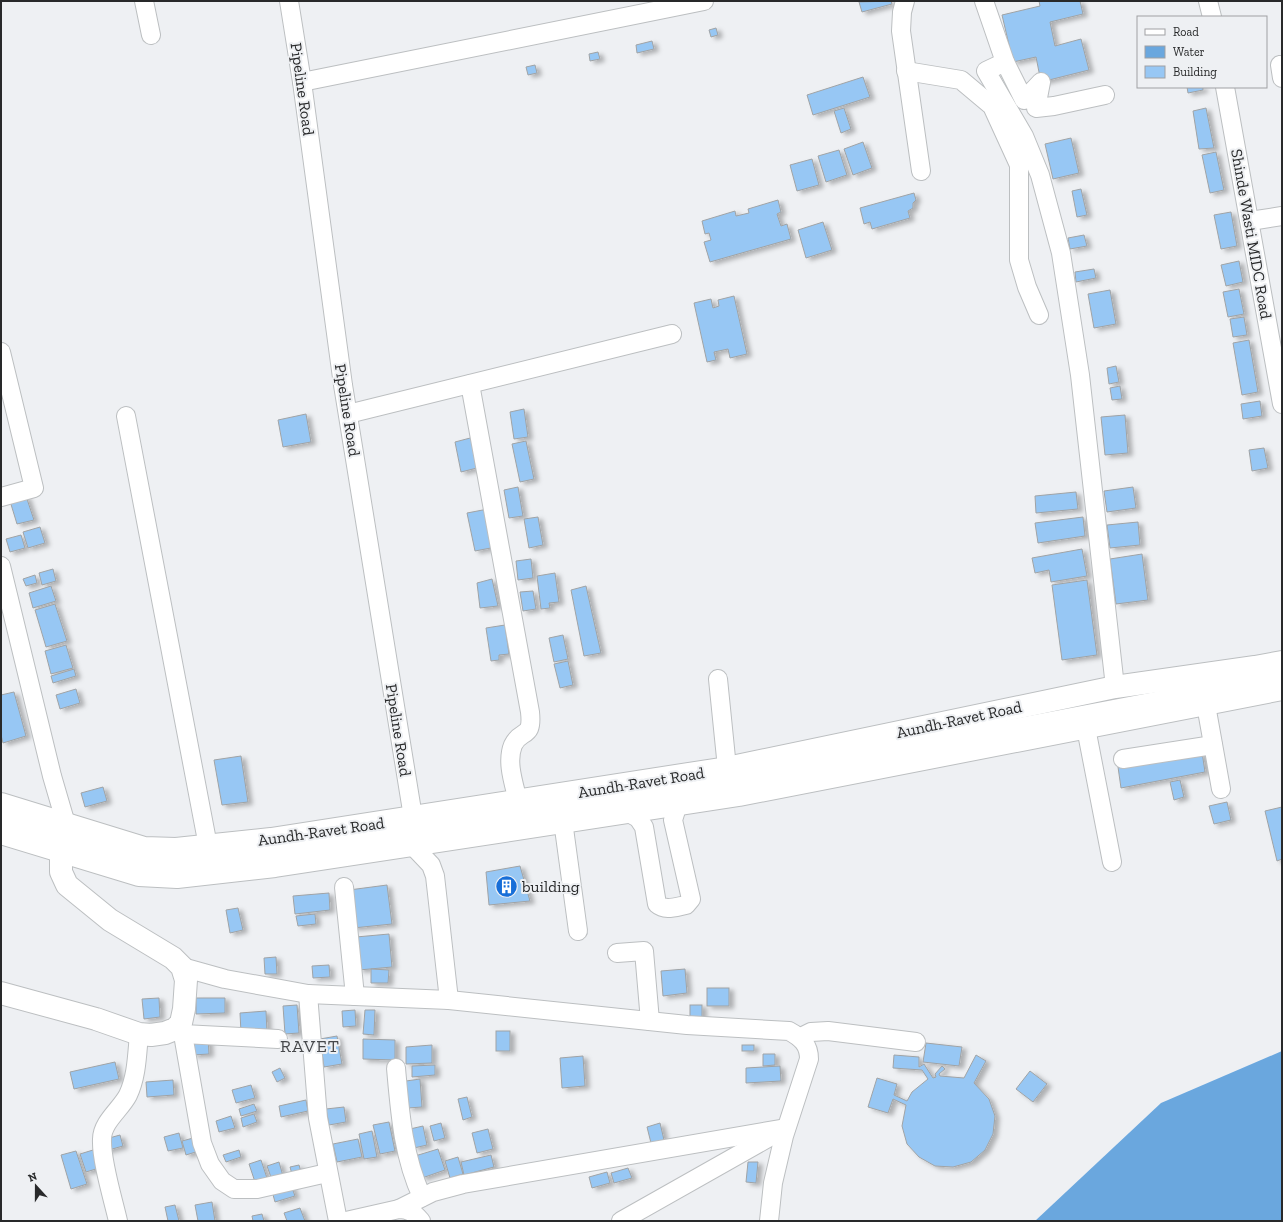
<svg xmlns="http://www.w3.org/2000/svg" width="1283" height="1222" font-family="'Zilla Slab',serif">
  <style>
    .water { fill: #6aa7de }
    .building { fill: #97c7f4; stroke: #a0a3a5; filter: url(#shadow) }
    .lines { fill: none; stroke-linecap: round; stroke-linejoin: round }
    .minor-casing { stroke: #bcbfc1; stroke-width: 20 }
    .major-casing { stroke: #bcbfc1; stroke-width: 24 }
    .minor { stroke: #fff; stroke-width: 18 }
    .major { stroke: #fff; stroke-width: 22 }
    .labels { text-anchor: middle; stroke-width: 4; stroke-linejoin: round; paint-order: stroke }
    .street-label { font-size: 16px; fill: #28292a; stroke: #eef0f3 }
    .poi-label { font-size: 16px; fill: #28292a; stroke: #eef0f3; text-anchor: start }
    .quarter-label { font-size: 18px; letter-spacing: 1px; fill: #47494c; stroke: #eef0f3 }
  </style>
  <defs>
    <filter id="shadow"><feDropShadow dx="4.5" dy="2.5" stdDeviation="2" flood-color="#0004"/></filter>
  </defs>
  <rect width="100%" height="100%" fill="#eef0f3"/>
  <path class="water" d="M1282,1051v170h-247l126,-118z"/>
  <g class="building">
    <path d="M891,1l1,3 -30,8 -3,-10z"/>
    <path d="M1039,1h41l3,13 -33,8 5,24 26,-7 8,31 -48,12 -5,-25 -23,5 -11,-47 38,-9z"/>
    <path d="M716,28l2,7 -7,2 -2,-7z"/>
    <path d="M652,41l2,8 -17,4 -1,-8z"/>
    <path d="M598,52l2,7 -10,2 -1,-7z"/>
    <path d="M535,65l2,8 -9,2 -2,-8z"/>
    <path d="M863,77l7,20 -57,18 -6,-20z"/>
    <path d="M1187,87h16v3l-15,3z"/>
    <path d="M844,108l7,21 -10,4 -7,-22z"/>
    <path d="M1206,108l8,40 -15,1 -6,-38z"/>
    <path d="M1071,138l8,35 -26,6 -8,-35z"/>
    <path d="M863,142l9,26 -19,7 -9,-26z"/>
    <path d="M839,150l8,25 -21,7 -8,-26z"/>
    <path d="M1216,152l8,38 -14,3 -8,-38z"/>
    <path d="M812,159l7,26 -22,6 -7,-26z"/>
    <path d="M1081,189l6,26 -10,2 -5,-26z"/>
    <path d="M914,193l2,7 -3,3v5l-5,3 2,7 -38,11 -2,-7 -6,2 -4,-16z"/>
    <path d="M778,200l3,12 -4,2 4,12 6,-2 4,15 -81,23 -6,-20 7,-2 -2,-7 -4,1 -3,-13 33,-10 1,5 13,-3 -1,-4z"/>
    <path d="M1231,212l6,34 -16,3 -7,-34z"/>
    <path d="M823,222l9,28 -26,8 -8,-28z"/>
    <path d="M1084,235l3,11 -17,3 -2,-11z"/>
    <path d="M1239,261l4,21 -17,4 -5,-21z"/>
    <path d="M1094,269l2,9 -20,4 -1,-10z"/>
    <path d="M1239,289l5,25 -16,3 -5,-25z"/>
    <path d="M1110,290l6,34 -22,4 -6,-34z"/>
    <path d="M734,296l13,58 -17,4 -2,-9 -14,3 2,8 -9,2 -13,-59 17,-4 2,9 6,-2 -1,-6z"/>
    <path d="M1244,317l3,18 -14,2 -3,-18z"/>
    <path d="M1249,340l9,52 -16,3 -9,-52z"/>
    <path d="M1116,366l3,16 -10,2 -2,-16z"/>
    <path d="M1120,386l2,13 -10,1 -2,-12z"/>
    <path d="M1260,401l2,15 -19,3 -2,-15z"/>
    <path d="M524,409l4,28 -14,2 -4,-27z"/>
    <path d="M306,414l5,28 -28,5 -5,-27z"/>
    <path d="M1125,415l3,38 -23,2 -4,-38z"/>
    <path d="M474,437l7,30 -20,5 -6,-30z"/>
    <path d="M526,441l8,38 -14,3 -8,-38z"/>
    <path d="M1264,448l4,20 -16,3 -3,-21z"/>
    <path d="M518,487l5,29 -14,2 -5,-28z"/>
    <path d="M1133,487l3,21 -29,4 -3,-21z"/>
    <path d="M1076,492l2,17 -42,4 -1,-17z"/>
    <path d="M26,496l8,24 -17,4 -7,-23z"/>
    <path d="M488,509l8,38 -21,4 -8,-38z"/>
    <path d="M538,517l5,28 -14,3 -5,-29z"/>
    <path d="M1083,517l2,19 -47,7 -3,-20z"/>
    <path d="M1138,522l2,23 -30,3 -3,-23z"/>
    <path d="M40,527l5,16 -17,5 -5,-16z"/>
    <path d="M21,535l4,13 -15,4 -4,-13z"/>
    <path d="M1082,549l5,27 -36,6 -2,-12 -14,3 -3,-15z"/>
    <path d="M1142,554l6,46 -32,4 -6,-45z"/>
    <path d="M531,559l2,19 -15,2 -2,-19z"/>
    <path d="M53,569l3,12 -14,4 -3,-12z"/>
    <path d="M555,573l4,29 -10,1 1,5 -9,1 -4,-33z"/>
    <path d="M35,575l2,8 -11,3 -3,-7z"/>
    <path d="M492,579l6,27 -18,2 -3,-25z"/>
    <path d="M1087,580l10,75 -35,5 -10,-75z"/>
    <path d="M51,586l5,15 -23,7 -4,-15z"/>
    <path d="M586,586l15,67 -17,3 -13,-66z"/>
    <path d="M533,591l3,18 -13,2 -3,-19z"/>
    <path d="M55,604l12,37 -21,6 -11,-37z"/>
    <path d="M505,625l4,29 -10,1v5l-8,1 -5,-33z"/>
    <path d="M563,635l5,24 -14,3 -5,-24z"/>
    <path d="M66,645l7,23 -22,6 -6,-23z"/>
    <path d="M568,661l5,24 -13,3 -6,-24z"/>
    <path d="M74,669l2,7 -23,7 -2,-7z"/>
    <path d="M76,689l4,14 -20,6 -4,-14z"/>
    <path d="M14,692l12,44 -23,7 -2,-8v-40z"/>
    <path d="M1202,752l3,20 -84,16 -3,-21z"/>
    <path d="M241,756l7,46 -26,3 -8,-45z"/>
    <path d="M1180,780l4,17 -10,3 -4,-18z"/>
    <path d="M103,787l4,14 -22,6 -4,-14z"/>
    <path d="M1227,802l4,18 -17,4 -5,-18z"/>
    <path d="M1282,807v52l-5,2 -12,-50z"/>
    <path d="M520,866l10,35 -41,4 -3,-33z"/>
    <path d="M387,885l5,39 -39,4 -4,-38z"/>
    <path d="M329,893l1,17 -35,4 -2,-18z"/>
    <path d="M238,908l5,22 -13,3 -4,-23z"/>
    <path d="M315,914l1,10 -18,2 -2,-10z"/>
    <path d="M389,934l3,33 -33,3 -3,-33z"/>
    <path d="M276,957l1,17h-12l-1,-16z"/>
    <path d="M329,965l1,12 -17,1 -1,-12z"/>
    <path d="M371,969l18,1 -1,13h-17z"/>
    <path d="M685,969l2,24 -24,3 -2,-25z"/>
    <rect x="707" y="988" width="22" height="18"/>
    <path d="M159,998l1,19 -16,2 -2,-20z"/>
    <path d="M196,998h29v15l-29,1z"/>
    <path d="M297,1005l2,28 -14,1 -2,-28z"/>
    <rect x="690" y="1005" width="12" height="15"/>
    <path d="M355,1010l1,16 -13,1 -1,-16z"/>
    <path d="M365,1010h10l-1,25 -11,-1z"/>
    <path d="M266,1011l1,21 -26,1 -1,-20z"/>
    <rect x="496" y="1031" width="14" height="20"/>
    <path d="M337,1036l5,28 -18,3 -4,-28z"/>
    <path d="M208,1037l1,17 -16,1 -2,-16z"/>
    <path d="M363,1039l32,1v20l-32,-1z"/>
    <path d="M926,1043l36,4 -3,19 -36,-4z"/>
    <path d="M432,1045v18l-26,1v-17z"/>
    <rect x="742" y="1045" width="12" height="6"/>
    <path d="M763,1054h12v11l-12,1z"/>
    <path d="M894,1055l25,2v10l5,-3 9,14 3,-1 -1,-3 7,-8 3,3 -6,5 1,2 24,2 12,-23 10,6 -12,22 15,16 6,17 -2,18 -8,16 -14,12 -18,5 -18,-1 -16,-9 -12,-13 -5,-18 4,-21 -13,-6 -5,14 -20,-6 9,-29 20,6 -3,11 13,6 5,-9 16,-13 -6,-9 -29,-2z"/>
    <path d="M583,1056l2,30 -23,2 -2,-30z"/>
    <path d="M115,1062l4,17 -45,10 -4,-17z"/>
    <path d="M435,1065v10l-23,2v-11z"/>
    <path d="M780,1066l1,15 -35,2v-15z"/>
    <path d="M280,1068l5,10 -8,4 -5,-10z"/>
    <path d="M1030,1071l17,13 -14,18 -17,-13z"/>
    <path d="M420,1079l2,28 -14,1 -2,-27z"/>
    <path d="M173,1080l1,15 -27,2 -1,-15z"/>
    <path d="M251,1085l4,13 -19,5 -4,-13z"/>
    <path d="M467,1097l5,20 -9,3 -5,-21z"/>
    <path d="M306,1100l2,11 -27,6 -2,-11z"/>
    <path d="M254,1104l3,7 -16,5 -2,-7z"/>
    <path d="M344,1107l2,15 -17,3 -3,-16z"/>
    <path d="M254,1114l3,8 -14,5 -2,-9z"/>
    <path d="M231,1116l4,12 -16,4 -3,-11z"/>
    <path d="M389,1122l6,29 -15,3 -7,-29z"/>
    <path d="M441,1123l4,15 -11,3 -4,-15z"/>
    <path d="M660,1123l4,17 -13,3 -4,-16z"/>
    <path d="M423,1126l4,19 -13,3 -4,-19z"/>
    <path d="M488,1129l5,20 -16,4 -5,-20z"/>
    <path d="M372,1131l5,26 -13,2 -5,-25z"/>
    <path d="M179,1133l4,15 -15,3 -4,-14z"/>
    <path d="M120,1135l3,11 -18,5 -3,-11z"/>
    <path d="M197,1137l5,13 -16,5 -4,-14z"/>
    <path d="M358,1139l4,18 -25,5 -4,-18z"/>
    <path d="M438,1149l7,21 -23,8 -7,-22z"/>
    <path d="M93,1150l6,18 -13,4 -6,-18z"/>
    <path d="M239,1150l2,7 -15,5 -3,-7z"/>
    <path d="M76,1151l11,33 -16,5 -10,-34z"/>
    <path d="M491,1155l3,12 -30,8 -3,-13z"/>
    <path d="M458,1157l5,17 -13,4 -5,-17z"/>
    <path d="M261,1160l7,21 -12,4 -7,-21z"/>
    <path d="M279,1162l4,14 -11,4 -5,-14z"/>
    <path d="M748,1162h10l-2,21 -10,-1z"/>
    <path d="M299,1165l3,10 -9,3 -3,-11z"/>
    <path d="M628,1168l4,10 -18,5 -3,-10z"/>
    <path d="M607,1172l3,11 -18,5 -3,-11z"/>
    <path d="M291,1185l4,11 -20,6 -3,-11z"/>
    <path d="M212,1202l3,19h-17l-3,-16z"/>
    <path d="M175,1205l4,16h-11l-3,-14z"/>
    <path d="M300,1208l5,13h-18l-3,-8z"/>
    <path d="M262,1214l2,7h-11l-1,-5z"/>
  </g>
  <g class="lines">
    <defs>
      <g id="minor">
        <path d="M144,1l7,34"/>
        <path d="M289,1l13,81 41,303 70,432"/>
        <path d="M905,1l-3,11 -1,19 20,140"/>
        <path d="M984,1l21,61 -19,9 38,65 16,39 21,78 19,122 35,312"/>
        <path d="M1208,1l4,16"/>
        <path d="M1005,62l19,38 17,-18 -5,26 18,-2 51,-11"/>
        <path d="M1280,65l2,13"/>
        <path d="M906,71l55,9 31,26 27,59v95l8,27 12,28"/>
        <path d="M302,82l402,-81"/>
        <path d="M1225,87l57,317"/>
        <path d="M1250,221l32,-5"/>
        <path d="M1,352l33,136 -33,9"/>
        <path d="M470,384l60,328c3,28 -9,16 -17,33 -7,17 1,39 5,56"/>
        <path d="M348,414l324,-80"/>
        <path d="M126,416l82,430"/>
        <path d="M1,566l51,210 14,48"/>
        <path d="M718,679l9,89"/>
        <path d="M1206,705l15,84"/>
        <path d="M1086,728l26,134"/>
        <path d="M1123,759l90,-14"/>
        <path d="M627,812l11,6 6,9 13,77c8,7 18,3 29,1l5,-6 -18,-79 5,-16"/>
        <path d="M1,819l140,43 36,1 96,-10 463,-72 546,-104"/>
        <path d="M563,821l15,110"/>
        <path d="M412,845l19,20 4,11 14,124"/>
        <path d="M344,887l11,109"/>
        <path d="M617,953l27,-2 6,70"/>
        <path d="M182,967l43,12 83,15 141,6 238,25 102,6c13,7 20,14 20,28l-25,77 -11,47 -4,38"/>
        <path d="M308,994l10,124 20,103"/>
        <path d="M181,1023l21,120 8,21 12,17 12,8h23l70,-16"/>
        <path d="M183,1034l95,5"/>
        <path d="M801,1037l10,-5 17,-1 88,11"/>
        <path d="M396,1068c4,45 7,88 26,129"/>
        <path d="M399,1209l34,-17 30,-8 323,-56"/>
        <path d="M118,1221c-5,-22 -17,-61 -16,-82 0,-17 19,-30 26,-44 9,-19 9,-41 11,-61"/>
        <path d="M346,1221l53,-12c11,0 15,4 22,12"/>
        <path d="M621,1221l154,-87"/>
      </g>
      <g id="major">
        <path d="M1,804l143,44 32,1 95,-10 456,-71 388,-81 140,-20 27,-5"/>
        <path d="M1,833l138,42 38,2 98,-11 464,-71 543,-106"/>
        <path d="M1,993l95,26 43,15 12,1 14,-2 10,-4 6,-6 3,-14 2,-29 -4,-13 -9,-9 -63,-38 -43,-35 -6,-13v-22l4,-13"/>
      </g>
    </defs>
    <use href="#minor" class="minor-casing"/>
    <use href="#major" class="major-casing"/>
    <use href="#minor" class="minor"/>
    <use href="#major" class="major"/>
  </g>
  <defs>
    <symbol id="building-disc" viewBox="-11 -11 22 22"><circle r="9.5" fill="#176ed8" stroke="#eef0f3"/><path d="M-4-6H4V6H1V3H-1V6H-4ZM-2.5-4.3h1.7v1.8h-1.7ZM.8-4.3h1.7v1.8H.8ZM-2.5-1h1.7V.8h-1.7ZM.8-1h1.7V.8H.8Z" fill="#fff"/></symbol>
  </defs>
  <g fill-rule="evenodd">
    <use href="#building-disc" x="494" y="874" width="25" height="25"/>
  </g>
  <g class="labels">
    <g class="street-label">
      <text transform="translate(303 89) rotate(82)" y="6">Pipeline Road</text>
      <text transform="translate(1252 234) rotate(80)" y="6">Shinde Wasti MIDC Road</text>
      <text transform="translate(348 410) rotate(81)" y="6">Pipeline Road</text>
      <text transform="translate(959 719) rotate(-12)" y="6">Aundh-Ravet Road</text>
      <text transform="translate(399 730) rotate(81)" y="6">Pipeline Road</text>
      <text transform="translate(641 782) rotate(-9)" y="6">Aundh-Ravet Road</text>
      <text transform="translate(321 831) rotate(-8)" y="6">Aundh-Ravet Road</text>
    </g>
    <g class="poi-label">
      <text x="522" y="892">building</text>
    </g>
    <g class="quarter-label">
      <text x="310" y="1052">RAVET</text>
    </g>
  </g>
  <rect width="1283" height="1222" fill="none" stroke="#28292a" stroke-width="4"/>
  <rect x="1137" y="16" width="130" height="72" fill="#eef0f3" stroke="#9fa0a3"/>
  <rect x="1145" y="29" width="20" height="6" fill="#ffffff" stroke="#9fa0a3"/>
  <text x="1173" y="36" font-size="12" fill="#28292a">Road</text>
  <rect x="1145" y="46" width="20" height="12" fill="#6aa7de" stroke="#9fa0a3"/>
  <text x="1173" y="56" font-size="12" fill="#28292a">Water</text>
  <rect x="1145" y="66" width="20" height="12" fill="#97c7f4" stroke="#9fa0a3"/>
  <text x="1173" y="76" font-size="12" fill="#28292a">Building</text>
  <g transform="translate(36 1186) rotate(339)" stroke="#eef0f3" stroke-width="3" paint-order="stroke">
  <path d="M0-3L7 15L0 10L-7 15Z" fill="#28292a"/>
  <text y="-6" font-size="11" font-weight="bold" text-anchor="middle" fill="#28292a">N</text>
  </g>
</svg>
